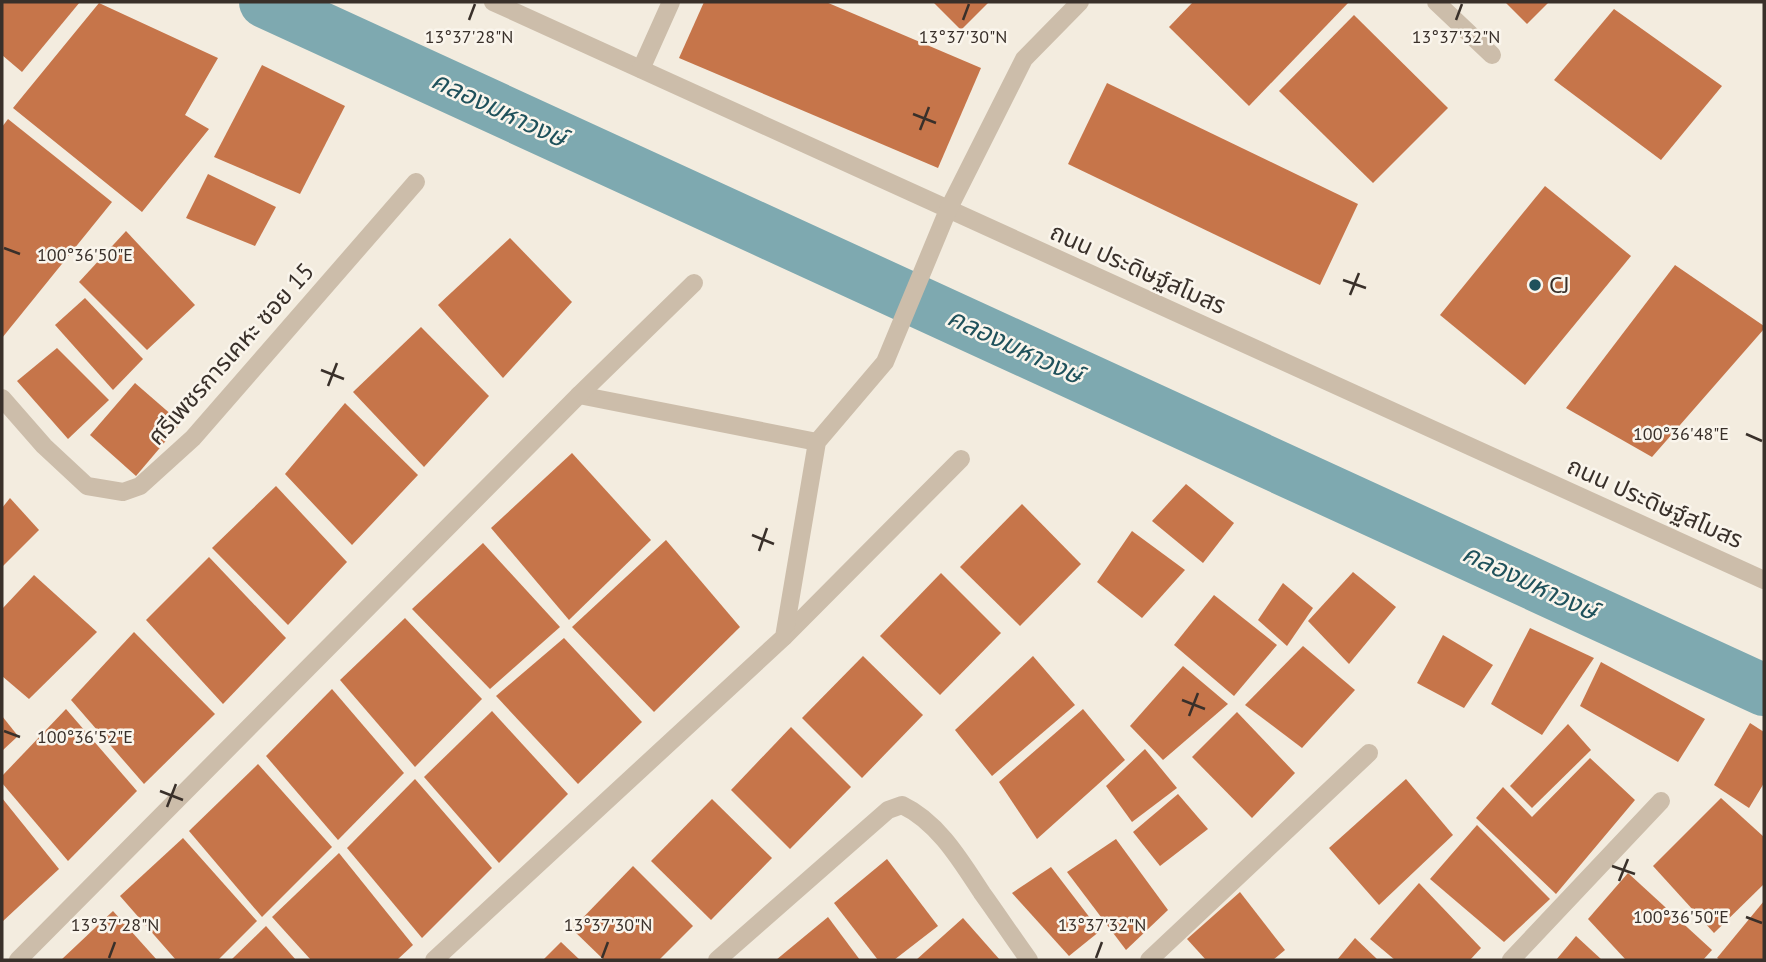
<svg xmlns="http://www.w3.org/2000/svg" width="1766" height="962" font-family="'PT Sans','Noto Sans Thai',sans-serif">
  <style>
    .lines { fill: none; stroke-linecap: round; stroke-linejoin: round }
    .canal { stroke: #7ea9b0; stroke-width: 52 }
    .building { fill: #c6754a }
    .minor { stroke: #ccbdaa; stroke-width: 18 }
    .ticks { fill: none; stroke: #39302a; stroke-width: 2.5 }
    .poi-dot { fill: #1f515b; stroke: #faf5ec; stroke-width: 2.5 }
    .labels { text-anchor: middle; stroke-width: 5; stroke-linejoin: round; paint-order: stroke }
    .street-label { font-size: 24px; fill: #39302a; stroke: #faf5ec }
    .poi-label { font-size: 24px; fill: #39302a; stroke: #faf5ec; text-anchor: start }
    .water-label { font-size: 26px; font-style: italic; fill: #1f515b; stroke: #faf5ec }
    .ticks-label { font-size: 18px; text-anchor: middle; fill: #39302a; stroke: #faf5ec; stroke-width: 5; stroke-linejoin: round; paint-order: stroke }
  </style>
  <rect width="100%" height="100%" fill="#f3ecdf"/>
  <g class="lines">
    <path class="canal" d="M265,2l1499,688"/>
  </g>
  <g class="building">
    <path d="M2,2h78l-58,70 -20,-17z"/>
    <path d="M704,2h122l155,66 -43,100 -259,-110z"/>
    <path d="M933,2h56l-28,28z"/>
    <path d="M1193,2h156l-100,104 -80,-79z"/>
    <path d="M1505,2h44l-22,22z"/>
    <path d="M99,3l119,55 -33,57 24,14 -67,83 -129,-104z"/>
    <path d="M1614,9l108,77 -61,74 -107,-80z"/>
    <path d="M1354,15l94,93 -75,75 -94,-92z"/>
    <path d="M262,65l83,41 -45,88 -86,-37z"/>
    <path d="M1107,83l251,121 -38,81 -252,-121z"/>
    <path d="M8,119l104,83 -110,136v-211z"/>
    <path d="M208,174l68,33 -21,39 -69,-28z"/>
    <path d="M1545,186l86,70 -106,129 -85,-70z"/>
    <path d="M126,231l69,74 -48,45 -68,-68z"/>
    <path d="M510,238l62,64 -69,76 -65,-73z"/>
    <path d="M1675,265l89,61v3l-112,128 -86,-49z"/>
    <path d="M85,298l58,61 -30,31 -58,-65z"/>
    <path d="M421,327l68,69 -65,71 -71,-75z"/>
    <path d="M57,348l52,52 -41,39 -51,-58z"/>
    <path d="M135,383l46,40 -45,53 -46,-41z"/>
    <path d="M345,403l73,72 -66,70 -67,-71z"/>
    <path d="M572,453l79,87 -82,80 -78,-92z"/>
    <path d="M1186,484l48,39 -31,40 -51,-42z"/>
    <path d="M276,486l71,76 -59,63 -76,-77z"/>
    <path d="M10,498l29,32 -37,37v-59z"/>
    <path d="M1022,504l59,60 -61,62 -60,-59z"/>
    <path d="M1132,531l53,39 -43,48 -45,-36z"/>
    <path d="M666,540l74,87 -86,85 -82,-85z"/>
    <path d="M483,543l77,84 -70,62 -78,-80z"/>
    <path d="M209,557l77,81 -63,66 -77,-84z"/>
    <path d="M1353,572l43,35 -47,57 -41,-43z"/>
    <path d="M941,573l60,60 -61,62 -60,-59z"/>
    <path d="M34,575l63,57 -68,67 -27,-23v-67z"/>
    <path d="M1283,583l30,25 -26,38 -29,-26z"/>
    <path d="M1214,595l63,50 -43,51 -60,-51z"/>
    <path d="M405,618l77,81 -67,68 -75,-87z"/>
    <path d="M1530,628l64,30 -52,77 -51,-31z"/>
    <path d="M134,632l81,82 -71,70 -73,-84z"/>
    <path d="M1443,635l50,30 -29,43 -47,-25z"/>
    <path d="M564,638l78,84 -64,62 -82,-88z"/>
    <path d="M1303,646l52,44 -53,58 -57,-43z"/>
    <path d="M863,656l60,59 -61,63 -60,-60z"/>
    <path d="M1033,656l42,49 -83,71 -37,-46z"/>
    <path d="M1601,662l104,57 -27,43 -98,-56z"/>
    <path d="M1183,666l45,38 -65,56 -33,-34z"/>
    <path d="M332,689l72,84 -66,67 -72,-84z"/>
    <path d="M66,709l71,82 -69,70 -66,-78v-7z"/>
    <path d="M1083,709l42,51 -88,79 -38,-57z"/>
    <path d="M492,711l76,83 -69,69 -75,-86z"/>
    <path d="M1237,712l58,61 -43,45 -60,-61z"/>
    <path d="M2,716l16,20 -16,15z"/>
    <path d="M1750,723l14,9v51l-15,25 -35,-23z"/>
    <path d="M1568,724l23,26 -59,58 -22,-22z"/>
    <path d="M791,727l60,60 -61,62 -59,-59z"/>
    <path d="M1145,749l32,39 -45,34 -26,-36z"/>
    <path d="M1590,758l45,42 -79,94 -80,-76 27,-31 29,30z"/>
    <path d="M258,764l74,83 -70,70 -73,-86z"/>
    <path d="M415,779l77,89 -70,70 -75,-90z"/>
    <path d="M1406,779l47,56 -74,70 -50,-57z"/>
    <path d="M1178,794l30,35 -48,37 -27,-34z"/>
    <path d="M2,798l57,71 -57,53z"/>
    <path d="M1721,798l43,39v47l-50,49 -61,-67z"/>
    <path d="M712,799l60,59 -61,62 -60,-59z"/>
    <path d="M1477,825l73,74 -46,43 -74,-63z"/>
    <path d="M183,838l74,83 -39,39h-42l-56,-64z"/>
    <path d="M1116,839l52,71 -42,40 -59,-78z"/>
    <path d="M339,853l74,92 -16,15h-86l-39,-43z"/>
    <path d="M887,859l51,67 -44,34h-16l-44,-57z"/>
    <path d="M633,866l60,60 -34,34h-55l-32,-31z"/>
    <path d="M1051,867l49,64 -31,25 -57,-63z"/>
    <path d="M1628,873l84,77 -9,10h-77l-38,-41z"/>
    <path d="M1419,883l62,65 -11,12h-75l-25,-21z"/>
    <path d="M1240,892l45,58 -12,10h-67l-19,-21z"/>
    <path d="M1764,901v59h-44l-3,-2z"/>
    <path d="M113,911l44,49h-96z"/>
    <path d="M828,917l32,43h-84z"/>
    <path d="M963,918l37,42h-84z"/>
    <path d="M266,926l30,34h-65z"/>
    <path d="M1576,936l26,24h-46z"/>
    <path d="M1355,938l23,22h-41z"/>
    <path d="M561,942l19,18h-37z"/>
  </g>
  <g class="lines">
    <g class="minor">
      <path d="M493,2l1271,578"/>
      <path d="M1436,2l56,53"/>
      <path d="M641,69l30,-67"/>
      <path d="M579,395l238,47"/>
      <path d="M2,398l42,48 43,40 36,6 17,-6 53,-48 223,-256"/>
      <path d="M784,637l177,-178"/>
      <path d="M18,960l561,-565 115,-112"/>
      <path d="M434,960l350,-323 33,-195 68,-80 63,-152 76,-151 56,-57"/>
      <path d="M717,960l171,-150 14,-5c36,17 59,56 80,88 16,22 31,45 47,67"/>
      <path d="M1149,960l220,-207"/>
      <path d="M1511,960l150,-159"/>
    </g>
  </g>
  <path class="ticks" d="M469,20l6,-16M963,20l6,-16M1456,20l6,-16M913,114l23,9M920,130l9,-23M4,248l16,6M1343,280l23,8M1350,295l9,-22M321,370l23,9M328,386l9,-23M1746,434l16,7M752,535l22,9M759,551l8,-23M1182,700l23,9M1189,716l9,-23M4,731l16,6M160,791l23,9M167,807l9,-23M1612,866l23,8M1619,881l9,-22M1746,917l16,6M109,958l6,-16M602,958l6,-16M1096,958l6,-16"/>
  <circle class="poi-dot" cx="1535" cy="285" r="7"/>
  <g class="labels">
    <g class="street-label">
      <text transform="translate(1138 269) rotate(24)" y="8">ถนน ประดิษฐ์สโมสร</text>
      <text transform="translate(231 354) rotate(-48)" y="8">ศรีเพชรการเคหะ ซอย 15</text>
      <text transform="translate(1655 503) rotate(24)" y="8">ถนน ประดิษฐ์สโมสร</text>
    </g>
    <g class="poi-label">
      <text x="1549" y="293">CJ</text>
    </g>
    <g class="water-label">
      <text transform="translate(499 109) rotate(25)" y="9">คลองมหาวงษ์</text>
      <text transform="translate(1015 346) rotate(25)" y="9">คลองมหาวงษ์</text>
      <text transform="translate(1530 582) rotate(25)" y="9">คลองมหาวงษ์</text>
    </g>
  </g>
  <g class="ticks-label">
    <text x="469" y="43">13°37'28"N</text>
    <text x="963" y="43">13°37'30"N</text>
    <text x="1456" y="43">13°37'32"N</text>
    <text x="85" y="261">100°36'50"E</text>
    <text x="1681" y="440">100°36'48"E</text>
    <text x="85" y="743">100°36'52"E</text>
    <text x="1681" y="923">100°36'50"E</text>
    <text x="115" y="931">13°37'28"N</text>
    <text x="608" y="931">13°37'30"N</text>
    <text x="1102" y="931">13°37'32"N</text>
  </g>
  <rect width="1766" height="962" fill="none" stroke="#39302a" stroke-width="7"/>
</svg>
